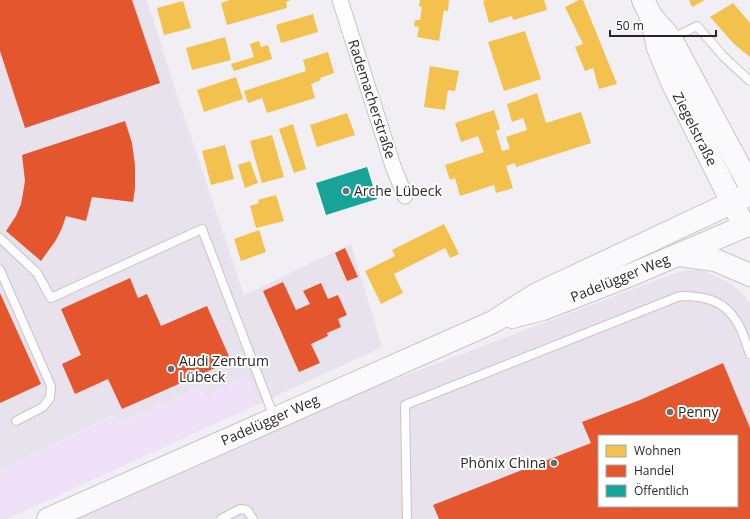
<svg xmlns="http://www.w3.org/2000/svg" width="750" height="519" font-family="'Open Sans',sans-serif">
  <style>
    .built { fill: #e8e2ec; fill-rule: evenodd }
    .green { fill: #eee1f8 }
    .homes { fill: #f2c14e }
    .shops { fill: #e4572e; fill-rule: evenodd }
    .public { fill: #17a398 }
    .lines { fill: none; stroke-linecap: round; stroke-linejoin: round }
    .lane-casing { stroke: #c7c4c8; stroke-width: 10 }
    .street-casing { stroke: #c7c4c8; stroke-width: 17 }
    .secondary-casing { stroke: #c7c4c8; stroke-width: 24 }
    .lane { stroke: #fdfdfd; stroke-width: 8 }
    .street { stroke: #fdfdfd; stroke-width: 15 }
    .secondary { stroke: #faf9fb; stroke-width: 22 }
    .poi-dot { fill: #6f6c70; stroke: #fff; stroke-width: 1.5 }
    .labels { text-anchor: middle; stroke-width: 4; stroke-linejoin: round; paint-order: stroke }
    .street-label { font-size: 14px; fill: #282629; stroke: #fff }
    .poi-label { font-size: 14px; fill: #282629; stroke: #fff; text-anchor: start }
  </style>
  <rect width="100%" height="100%" fill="#f2eff4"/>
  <g class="built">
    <path d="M0,0h147l29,92 68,203 107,-51 31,103 -128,59 4,-8 -51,-2 -6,-10 -83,37 -5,-8 -113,55z"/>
    <path d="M688,270h14l30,14 11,10 7,9v216h-677l81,-37 139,-58 87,-39 293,-111zM599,436h138v70h-138z"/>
  </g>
  <path class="green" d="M247,374l11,24 -4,8 -247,113h-7v-49l114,-55 4,8 83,-37 6,10z"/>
  <g class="homes">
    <path d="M230,0h61l-5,2 1,6 -60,17 -6,-22z"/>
    <path d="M420,0h29l-1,11 -4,-1 -5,31 -22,-4 2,-10 -5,-1 1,-6h5l2,-13 -3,-1z"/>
    <path d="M486,0h58l3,10 -34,10 -1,-4 -23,7 -6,-22z"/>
    <path d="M579,0h4l34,84 -18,5 -6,-21 -8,3 -10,-24 8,-3 -18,-37z"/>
    <path d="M689,0h16l-13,7z"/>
    <path d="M183,1l8,27 -27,7 -7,-27z"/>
    <path d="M733,3l17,20v34l-16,-13 -24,-27z"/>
    <path d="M313,14l5,18 -37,11 -5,-18z"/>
    <path d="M525,31l16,48 -37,12 -16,-49z"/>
    <path d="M225,37l6,23 -39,10 -6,-22z"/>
    <path d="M259,41l2,6 7,-2 4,14 -38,12 -3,-7 23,-7 -4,-13z"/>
    <path d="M328,52l6,21 -14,5 1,2 -10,4 4,14 -48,15 -5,-15 -14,5 -4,-12 62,-20 -3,-11z"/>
    <path d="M430,66l29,5 -4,20 -7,-1 -3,20 -21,-3z"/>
    <path d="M236,77l7,22 -39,13 -7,-22z"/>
    <path d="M537,93l9,30 35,-11 10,31 -75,24 -1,-4 -9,3 7,22 -17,5 -2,-8 -34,11 -5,-18 -5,2 -5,-15 39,-13 -6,-16 -17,6 -6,-19 39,-13 6,19 -4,2 6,20 8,-2 -4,-12 21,-7 -4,-12 -11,4 -5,-18z"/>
    <path d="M347,113l8,22 -38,12 -7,-22z"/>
    <path d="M293,124l13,45 -12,4 -15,-44z"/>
    <path d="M272,135l12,42 -22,6 -12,-42z"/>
    <path d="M225,145l9,34 -23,6 -9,-34z"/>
    <path d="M250,161l8,22 -13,5 -7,-23z"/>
    <path d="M276,195l8,26 -28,7 -6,-22 9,-3 -1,-3z"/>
    <path d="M444,224l15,30 -9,4 -5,-10 -51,26 9,19 -22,11 -16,-33 30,-15 -3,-6z"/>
    <path d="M259,230l7,22 -25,9 -7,-22z"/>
  </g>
  <g class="shops">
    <path d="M0,0h132l28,83 -135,45 -25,-77z"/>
    <path d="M125,121l7,22 3,22v23l-2,14 -41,-5 -6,24 -20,-5 -4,12 -6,12 -15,21 -35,-30 10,-15 5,-12 2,-11 2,-12 -3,-26z"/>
    <path d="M345,248l13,29 -11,4 -12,-28z"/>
    <path d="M130,278l8,20 9,-4 14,32 46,-20 24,55 -109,48 -14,-30 -33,15 -13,-30 19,-9 -20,-46z"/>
    <path d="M283,282l13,28 14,-6 -7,-13 18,-8 7,16 10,-4 9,20 -9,4 3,8 -14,6 1,3 -17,8 9,19 -21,9 -36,-81z"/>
    <path d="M0,293l41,91 -41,19z"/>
    <path d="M723,363l27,65v91h-311l-6,-14 158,-62 -9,-21 58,-22zM599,436h138v70h-138z"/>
  </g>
  <path class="public" d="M367,167l10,32 -51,16 -10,-32z"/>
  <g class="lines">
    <defs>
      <g id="lane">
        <path d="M671,39l26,-13 27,31 26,24"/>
        <path d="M0,238l37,35 14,25 151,-69 72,188"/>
        <path d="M0,270l51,116 -1,12 -7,9 -27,14"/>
        <path d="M221,519l19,-10 7,1 6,9"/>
        <path d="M407,519l-2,-114 275,-109c25,0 44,4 57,26 6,9 9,22 13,32"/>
      </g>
      <path id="street" d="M340,0l53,166 12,30"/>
      <g id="secondary">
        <path d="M643,0l8,16 20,23 79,147"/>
        <path d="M651,16l7,32 15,36 66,132"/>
        <path d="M679,255l36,5 35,15"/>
        <path d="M512,317l31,-8 90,-35 117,-50"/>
        <path d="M48,519l445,-197 42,-27 215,-101"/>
      </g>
    </defs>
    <use href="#lane" class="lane-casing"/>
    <use href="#street" class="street-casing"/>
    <use href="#secondary" class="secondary-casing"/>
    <use href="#lane" class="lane"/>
    <use href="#street" class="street"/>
    <use href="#secondary" class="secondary"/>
  </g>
  <g class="poi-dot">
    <circle cx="346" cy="191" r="4"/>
    <circle cx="171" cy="369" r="4"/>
    <circle cx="670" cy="412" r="4"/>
    <circle cx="554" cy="463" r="4"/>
  </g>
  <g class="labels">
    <g class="street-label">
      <text transform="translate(372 99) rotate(72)" y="5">Rademacherstraße</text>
      <text transform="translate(695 129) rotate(63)" y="5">Ziegelstraße</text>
      <text transform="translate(620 278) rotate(-22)" y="5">Padelügger Weg</text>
      <text transform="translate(270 420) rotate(-24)" y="5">Padelügger Weg</text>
    </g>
    <g class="poi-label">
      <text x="354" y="196">Arche Lübeck</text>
      <text x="179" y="366">Audi Zentrum<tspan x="179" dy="16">Lübeck</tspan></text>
      <text x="678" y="417">Penny</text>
      <text x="546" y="468" text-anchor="end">Phönix China</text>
    </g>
  </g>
  <rect x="598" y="435" width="140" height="72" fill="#ffffff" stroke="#a9a8a9"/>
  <rect x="606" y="445" width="20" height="12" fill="#f2c14e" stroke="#a9a8a9"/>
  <text x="634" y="455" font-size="12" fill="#282629">Wohnen</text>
  <rect x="606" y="465" width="20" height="12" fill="#e4572e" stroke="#a9a8a9"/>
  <text x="634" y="475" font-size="12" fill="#282629">Handel</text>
  <rect x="606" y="485" width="20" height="12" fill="#17a398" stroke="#a9a8a9"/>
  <text x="634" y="495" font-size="12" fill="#282629">Öffentlich</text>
  <path d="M610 30v6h106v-6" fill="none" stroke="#282629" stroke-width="2"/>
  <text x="616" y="30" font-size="12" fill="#282629" stroke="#ffffff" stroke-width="3" paint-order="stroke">50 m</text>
</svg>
